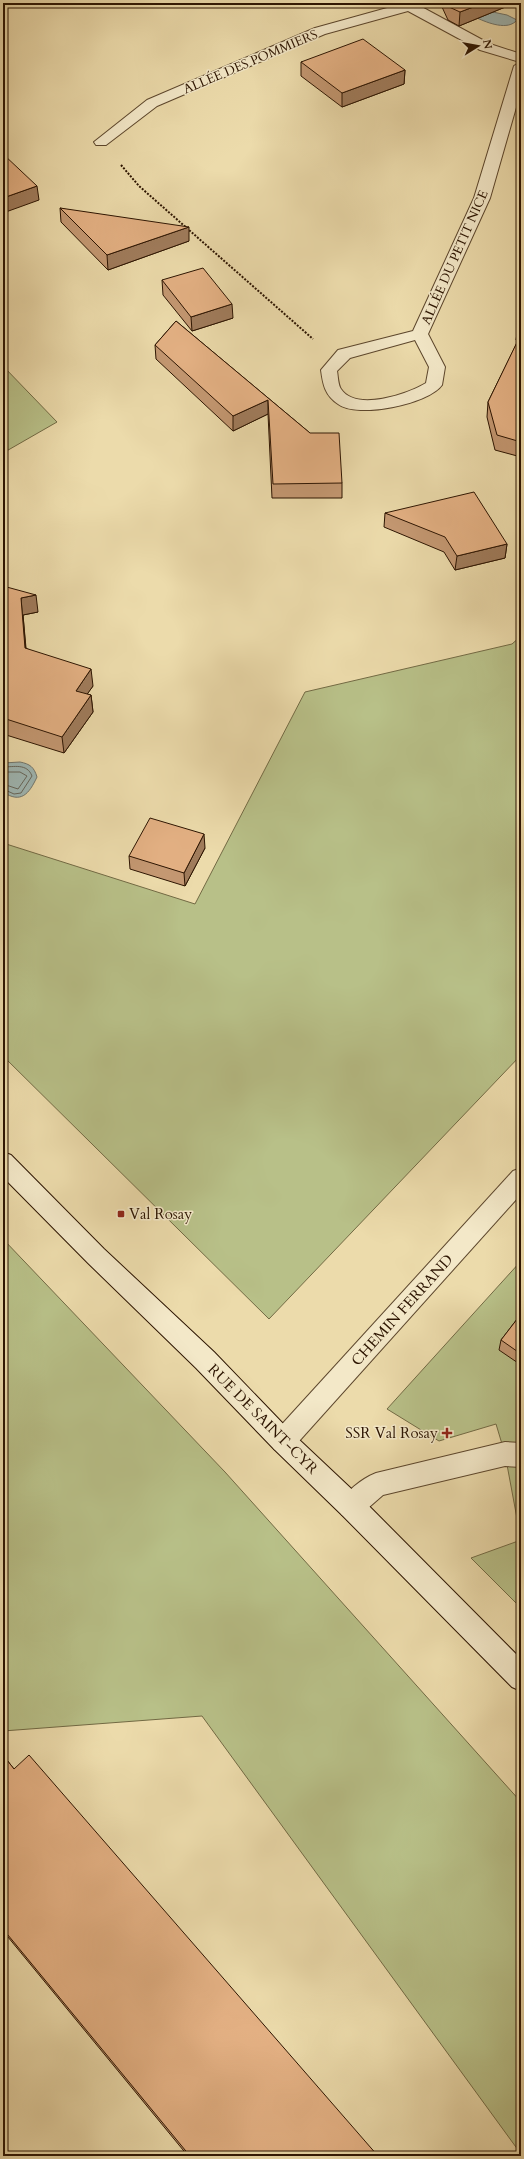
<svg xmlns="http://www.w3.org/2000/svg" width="524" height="2159" font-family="Cardo,serif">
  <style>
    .green { fill: #b8c088; stroke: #726a44 }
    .water { fill: #9fb8b5; stroke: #71766d }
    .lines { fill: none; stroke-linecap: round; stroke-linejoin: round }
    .shore { stroke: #66665b; stroke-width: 1 }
    .lane-casing { stroke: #5c462c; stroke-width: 2 }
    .street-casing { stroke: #5c462c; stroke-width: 2 }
    .secondary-casing { stroke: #2c1401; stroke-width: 2 }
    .path { stroke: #2c1401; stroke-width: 2; stroke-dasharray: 2 1.5; stroke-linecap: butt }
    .lane { fill: #f3e8c8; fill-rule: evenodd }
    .street { fill: #f3e8c8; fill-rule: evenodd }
    .secondary { fill: #f3e8c8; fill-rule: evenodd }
    .wall { fill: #c49872; stroke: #2c1401 }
    .shaded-wall { fill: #a07c5c; stroke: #2c1401 }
    .building { fill: #e4b184; stroke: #2c1401 }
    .poi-dot { fill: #8f2418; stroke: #f3e8c8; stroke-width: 1.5 }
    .labels { text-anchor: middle; stroke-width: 3; stroke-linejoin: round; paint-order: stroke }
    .far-street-label { font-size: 13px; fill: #2c1401; stroke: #f3e8c8 }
    .poi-label { font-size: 15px; fill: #2c1401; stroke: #f3e8c8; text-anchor: start }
    .street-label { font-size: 15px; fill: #2c1401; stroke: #f3e8c8 }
  </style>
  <rect width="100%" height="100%" fill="#ecdbab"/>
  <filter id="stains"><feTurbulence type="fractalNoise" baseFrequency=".005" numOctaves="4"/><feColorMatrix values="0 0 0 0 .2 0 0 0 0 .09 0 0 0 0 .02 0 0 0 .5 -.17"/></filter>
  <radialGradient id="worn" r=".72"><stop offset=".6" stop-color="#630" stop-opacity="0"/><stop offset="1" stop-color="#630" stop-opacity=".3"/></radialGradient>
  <g class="green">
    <path d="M3,366l54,56 -54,31z"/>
    <path d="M521,636v419l-252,264 -266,-263v-213l192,61 110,-212 207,-48z"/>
    <path d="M3,1239l222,233 296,330v352l-319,-438 -199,15z"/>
    <path d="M521,1261v347l-50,-50 50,-18 -16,-86 -9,-30 -57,17 -52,-32z"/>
  </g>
  <g class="water">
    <path d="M488,11l19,4 10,5c-9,11 -29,3 -40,-2z"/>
    <path d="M20,762c10,2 14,5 17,15 -8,17 -16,27 -34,15v-29z"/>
  </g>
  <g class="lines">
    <g class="shore">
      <path d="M3,767c11,0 24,-4 29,9l-11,17 -7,1 -11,-5"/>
      <path d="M3,772h17l7,4 -9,13 -15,-5"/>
    </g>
    <defs>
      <path id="lane" d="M505,1442l16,1v24l-16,-1 -122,29 -23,20 -9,3 -9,-3 -4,-9c7,-14 23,-27 38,-33z"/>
      <g id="street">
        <path d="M405,3h14l-1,2 72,39 31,10v36l-31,108 -62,136 17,33 -3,18c-13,19 -85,34 -104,19 -13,-9 -15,-19 -17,-34l17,-20 75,-19 61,-133 40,-132 6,-4 -40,-12 -72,-39 -83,23 -168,72 -51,39h-10l-2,-3 53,-42 168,-72zM415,340l14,27 -3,16c-18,11 -70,29 -85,6 -3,-4 -3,-13 -4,-18l13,-13z"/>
        <path d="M521,1168v26l-229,255 -9,4 -9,-4 -3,-8 3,-8 239,-262z"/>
      </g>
      <path id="secondary" d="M3,1152l8,3 93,94 110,103 78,81 68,64 161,162v32l-9,-4 -170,-172 -68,-66 -78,-81 -108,-105 -85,-86z"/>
    </defs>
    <use href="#lane" class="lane-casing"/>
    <use href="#street" class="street-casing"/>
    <use href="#secondary" class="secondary-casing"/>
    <path class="path" d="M121,165l18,21 174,153"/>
    <use href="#lane" class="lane"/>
    <use href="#street" class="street"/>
    <use href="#secondary" class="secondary"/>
  </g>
  <g class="wall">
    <path d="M442,3h73l-56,23 -11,-6 -6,-13z"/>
    <path d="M301,62l104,8 -1,14 -62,23 -41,-31z"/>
    <path d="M60,208l129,33 -81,29 -47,-48z"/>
    <path d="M521,249v18l-3,-1 2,-14z"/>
    <path d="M162,280l71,38 -41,13 -29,-36z"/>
    <path d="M521,320v137l-26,-7 -8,-33 1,-15 30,-61 -2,-1 2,-13z"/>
    <path d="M176,321l134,112 32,50v15h-70l-4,-84 -35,17 -77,-72 -1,-14z"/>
    <path d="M385,513l122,31 -2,14 -50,12 -11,-18 -60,-25z"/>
    <path d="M3,586l35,26 -15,3 3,33 67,38 -6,8 4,1 2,17 -29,41 -61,-19z"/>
    <path d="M205,848l-20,38 -55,-17 -1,-13z"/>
    <path d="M521,1314v51l-22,-15 2,-10z"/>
    <path d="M3,1755l11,14 364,387h-190l-185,-225z"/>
  </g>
  <g class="shaded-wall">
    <path d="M484,3h31l-56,23 1,-14z"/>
    <path d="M405,70l-1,14 -62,23v-14z"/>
    <path d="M37,186l2,14 -36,13v-15z"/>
    <path d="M189,227v14l-81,29 -1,-15z"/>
    <path d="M232,304l1,14 -41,13 -1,-14z"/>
    <path d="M268,400v14l-35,17v-15z"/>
    <path d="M507,544l-2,14 -50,12 2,-14z"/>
    <path d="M36,595l2,17 -15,3 4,50 -2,-17 -4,-50z"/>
    <path d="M91,669l2,17 -15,21 -2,-16z"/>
    <path d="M91,695l2,17 -29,41 -2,-16z"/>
    <path d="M204,834l1,14 -20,38 -1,-13z"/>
  </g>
  <g class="building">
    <path d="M448,3h36l-24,9 -11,-5z"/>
    <path d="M363,39l42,31 -63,23 -41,-31z"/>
    <path d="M3,154l34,32 -34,12z"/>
    <path d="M60,208l129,19 -82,28z"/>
    <path d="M203,268l29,36 -41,13 -29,-37z"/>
    <path d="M521,320v7h-3z"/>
    <path d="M176,321l134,112h29l3,50 -69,1 -5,-84 -35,16 -78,-71z"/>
    <path d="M521,334v108l-24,-7 -9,-33z"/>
    <path d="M474,492l33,52 -50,12 -12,-19 -60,-24z"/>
    <path d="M3,586l33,9 -15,3 4,50 66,21 -15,22 15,4 -29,42 -59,-19z"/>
    <path d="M150,818l54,16 -20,39 -55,-17z"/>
    <path d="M521,1314v40l-20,-14z"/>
    <path d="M3,1755l11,14 15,-14 349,401h-188l-187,-227z"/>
  </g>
  <g class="poi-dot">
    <rect x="117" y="1210" width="8" height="8" rx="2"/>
    <path d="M445 1427h4v4h4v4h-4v4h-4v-4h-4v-4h4z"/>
  </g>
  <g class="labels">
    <g class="far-street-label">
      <text transform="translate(250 61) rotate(-23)" y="5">ALLÉE DES POMMIERS</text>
      <text transform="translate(454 257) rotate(-66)" y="5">ALLÉE DU PETIT NICE</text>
    </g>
    <g class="poi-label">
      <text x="129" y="1219">Val Rosay</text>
      <text x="438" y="1438" text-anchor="end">SSR Val Rosay</text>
    </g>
    <g class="street-label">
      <text transform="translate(402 1310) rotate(-48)" y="5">CHEMIN FERRAND</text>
      <text transform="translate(263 1419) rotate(45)" y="5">RUE DE SAINT-CYR</text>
    </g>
  </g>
  <rect width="524" height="2159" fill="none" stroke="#ecdbab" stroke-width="16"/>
  <rect x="4" y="4" width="516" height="2151" fill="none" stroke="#2c1401" stroke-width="2"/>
  <rect x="8" y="8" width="508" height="2143" fill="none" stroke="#2c1401"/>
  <g transform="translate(478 46) rotate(79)" stroke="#f3e8c8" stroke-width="3" paint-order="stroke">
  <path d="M0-3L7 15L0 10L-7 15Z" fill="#2c1401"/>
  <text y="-6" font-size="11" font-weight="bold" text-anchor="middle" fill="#2c1401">N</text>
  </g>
  <rect width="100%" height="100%" filter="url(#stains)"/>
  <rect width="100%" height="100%" fill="url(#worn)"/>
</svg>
